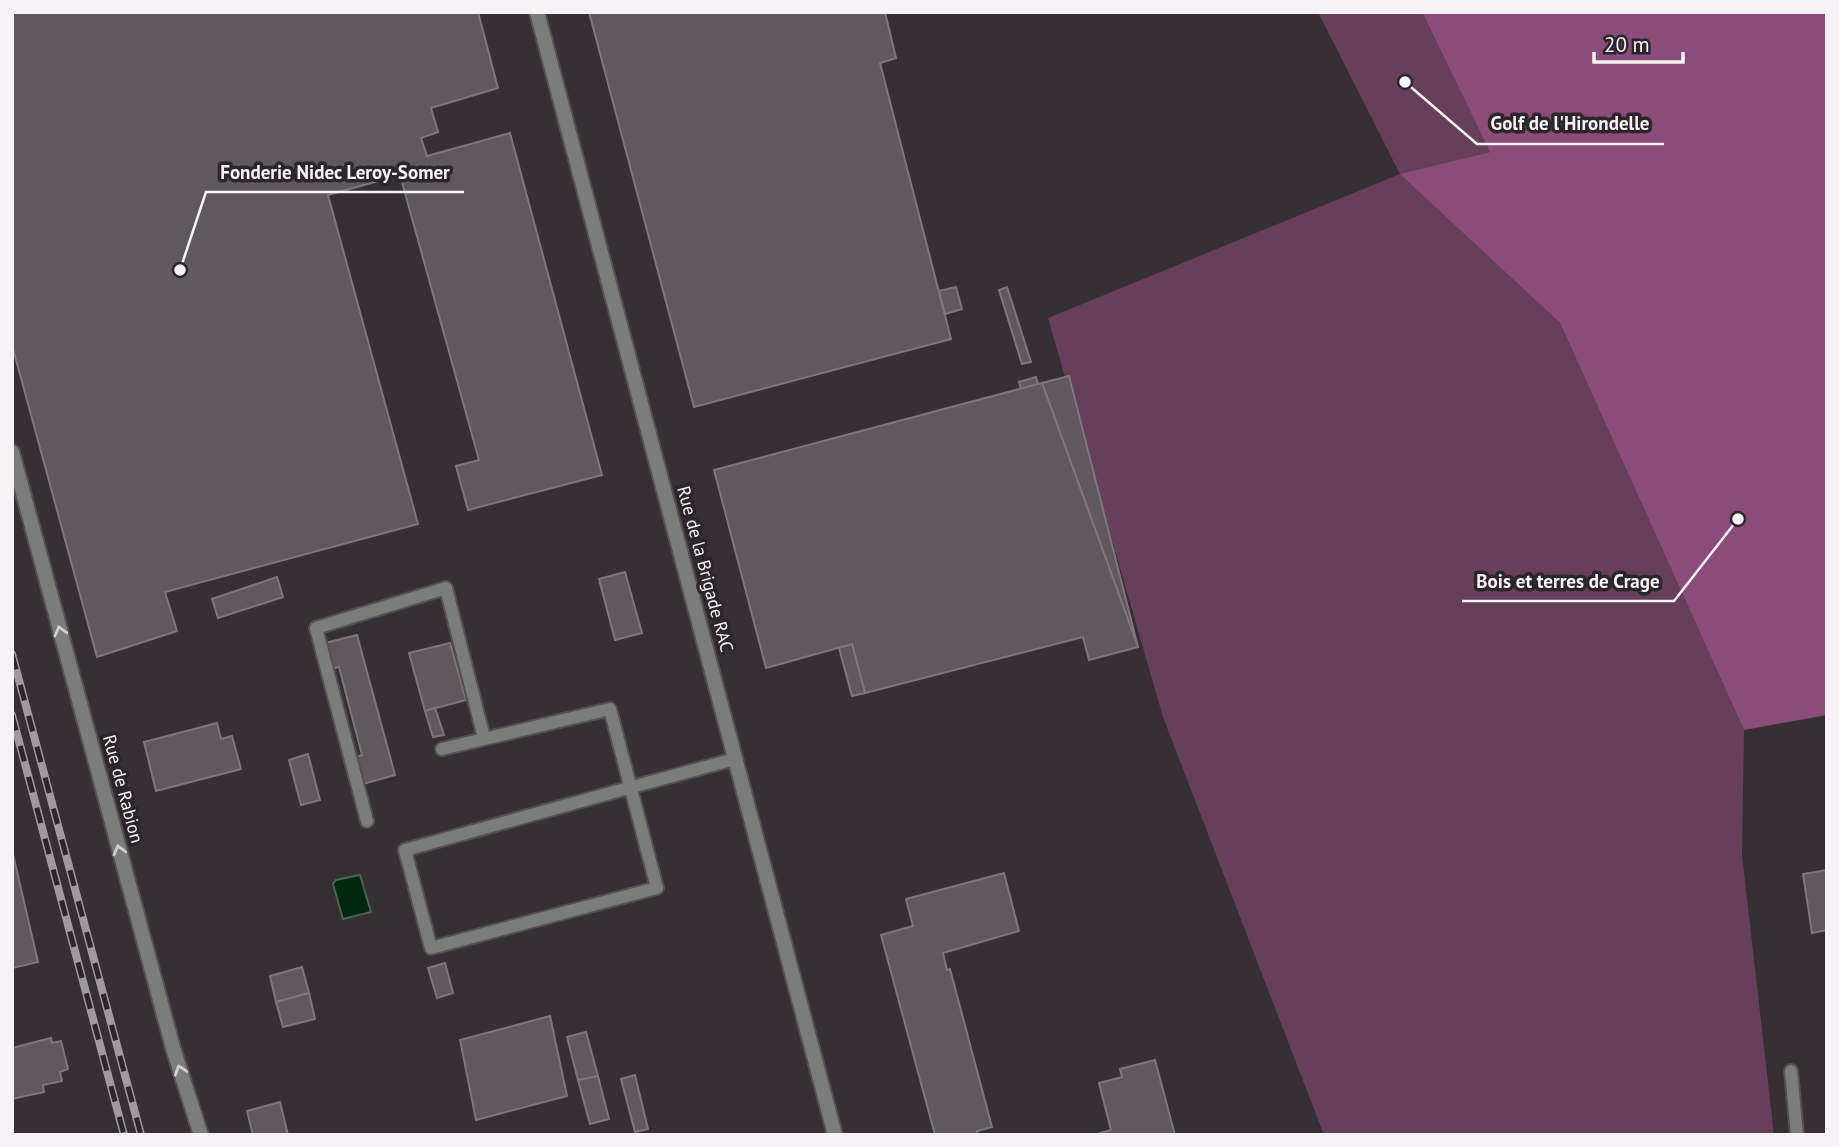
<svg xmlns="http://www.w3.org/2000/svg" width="1839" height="1147" font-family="'PT Sans',sans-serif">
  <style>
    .green { fill: #673f5b }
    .forest { fill: #8b4c79 }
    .water { fill: #00270f; stroke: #4a6454; stroke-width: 2 }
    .building { fill: #5f585c; stroke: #7d767b; stroke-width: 2 }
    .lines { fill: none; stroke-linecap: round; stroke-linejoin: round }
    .lane-casing { stroke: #554f53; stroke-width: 16 }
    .street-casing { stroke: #554f53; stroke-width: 18 }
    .lane { stroke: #7a7d7a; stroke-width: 12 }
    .street { stroke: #7a7d7a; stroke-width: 14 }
    .rail-casing { stroke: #9f9a9d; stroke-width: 8 }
    .rail { stroke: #2c262a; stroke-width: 5; stroke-dasharray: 16; stroke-linecap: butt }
    .oneway { stroke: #d2cfd0 }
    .labels { text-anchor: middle; stroke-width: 7; stroke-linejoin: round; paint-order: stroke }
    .street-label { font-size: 18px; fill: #f7f2f5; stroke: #2c262a }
    .leader { fill: none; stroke: #f7f2f5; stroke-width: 2.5 }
    .callout-dot { fill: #f7f2f5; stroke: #2c262a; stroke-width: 2.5 }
    .callout-label { font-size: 19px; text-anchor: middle; font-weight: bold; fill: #f7f2f5; stroke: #2c262a; stroke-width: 7; stroke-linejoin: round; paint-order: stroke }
  </style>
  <rect width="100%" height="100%" fill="#363034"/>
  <path class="green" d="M1318,12h104l68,140 -89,22 159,149 184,407 -2,125 32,280h-450l-161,-418 -115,-399 352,-144z"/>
  <path class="forest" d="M1422,12h405v703l-83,15 -184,-407 -160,-149 90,-22z"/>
  <path class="water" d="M360,875l11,37 -28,7 -10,-35 3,-4z"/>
  <g class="building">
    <path d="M12,12h466l20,76 -67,20 7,24 -17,6 6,18 83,-23 92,342 -134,35 -12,-44 23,-6 -79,-285 -72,20 90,329 -253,68 12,39 -80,26 -85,-312z"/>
    <path d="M589,12h296l11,46 -16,5 71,276 -257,68z"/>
    <path d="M956,287l6,22 -17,5 -6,-23z"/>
    <path d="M1007,287l24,75 -9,2 -23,-74z"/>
    <path d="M1069,376l69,271 -96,-264z"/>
    <path d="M1036,377l2,7 -17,5 -2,-7z"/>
    <path d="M1042,383l96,264 -49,13 -6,-23 -218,56 -13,-49 -86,24 -52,-198z"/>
    <path d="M625,572l17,61 -27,7 -16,-61z"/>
    <path d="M277,577l6,20 -65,21 -6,-19z"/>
    <path d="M357,635l38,140 -32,9 -7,-27 6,-2 -23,-88 -7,2 -7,-26z"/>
    <path d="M450,643l16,57 -41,11 -16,-58z"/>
    <path d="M852,644l13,49 -13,3 -13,-48z"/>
    <path d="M435,708l9,27 -11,2 -8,-26z"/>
    <path d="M217,723l4,16 11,-3 9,33 -85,22 -12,-49z"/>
    <path d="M308,754l12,46 -19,5 -12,-45z"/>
    <path d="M12,850l26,112 -26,6z"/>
    <path d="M1827,870v60l-15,3 -9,-59z"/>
    <path d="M1004,873l15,58 -76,22 4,17 3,-1 42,158 -15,4 1,4h-43l-54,-200 32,-9 -7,-27z"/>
    <path d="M445,963l8,30 -16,5 -9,-30z"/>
    <path d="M302,967l7,26 -33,9 -6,-26z"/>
    <path d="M309,993l6,26 -32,8 -7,-25z"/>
    <path d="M550,1016l17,80 -91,24 -16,-80z"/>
    <path d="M586,1032l12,44 -20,4 -11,-43z"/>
    <path d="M51,1038l1,5 9,-2 7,28 -8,3 2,9 -19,4 1,7 -32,7v-51z"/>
    <path d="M1155,1060l20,75h-82l18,-5 -12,-47 23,-6 -2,-8z"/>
    <path d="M635,1075l13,54 -13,3 -14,-53z"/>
    <path d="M598,1076l11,43 -19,5 -12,-44z"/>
    <path d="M280,1102l8,33h-35l-6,-24z"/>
  </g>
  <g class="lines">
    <defs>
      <g id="lane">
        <path d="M442,749l168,-40 47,179 -226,60 -26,-98 227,-63 103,-28"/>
        <path d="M367,821l-51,-193 130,-40 38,150"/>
        <path d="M1791,1071l6,64"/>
      </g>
      <g id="street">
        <path d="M537,12l298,1123"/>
        <path d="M12,452l161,596 28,87"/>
      </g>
    </defs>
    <use href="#lane" class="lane-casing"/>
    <use href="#street" class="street-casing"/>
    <use href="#lane" class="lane"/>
    <use href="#street" class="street"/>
    <defs>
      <g id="rail">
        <path d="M12,654l129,481"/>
        <path d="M12,715l112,420"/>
      </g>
    </defs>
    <use href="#rail" class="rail-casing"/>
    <use href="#rail" class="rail"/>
  </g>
  <defs><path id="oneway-chevron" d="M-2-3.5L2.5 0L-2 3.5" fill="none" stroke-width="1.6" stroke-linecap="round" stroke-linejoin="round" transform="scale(1.75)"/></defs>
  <g class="oneway">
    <use href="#oneway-chevron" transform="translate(60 631) rotate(-105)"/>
    <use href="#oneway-chevron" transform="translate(119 850) rotate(-105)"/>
    <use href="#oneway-chevron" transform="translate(180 1070) rotate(-108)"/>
  </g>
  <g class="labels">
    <g class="street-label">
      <text transform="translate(705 569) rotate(75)" y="6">Rue de la Brigade RAC</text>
      <text transform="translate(123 789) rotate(75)" y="6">Rue de Rabion</text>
    </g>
  </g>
  <path class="leader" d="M1405 82L1477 144H1664M180 270L206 192H464M1738 519L1674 601H1462"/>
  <g class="callout-dot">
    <circle cx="1405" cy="82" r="7"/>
    <circle cx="180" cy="270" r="7"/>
    <circle cx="1738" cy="519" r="7"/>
  </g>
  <g class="callout-label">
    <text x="1570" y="130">Golf de l'Hirondelle</text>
    <text x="335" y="179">Fonderie Nidec Leroy-Somer</text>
    <text x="1568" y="588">Bois et terres de Crage</text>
  </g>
  <rect width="1839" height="1147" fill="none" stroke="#f7f2f5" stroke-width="28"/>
  <path d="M1594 52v10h89v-10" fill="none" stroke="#f7f2f5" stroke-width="3.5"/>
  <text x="1604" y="52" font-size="21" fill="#f7f2f5" stroke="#2c262a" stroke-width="5" paint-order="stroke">20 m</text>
</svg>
